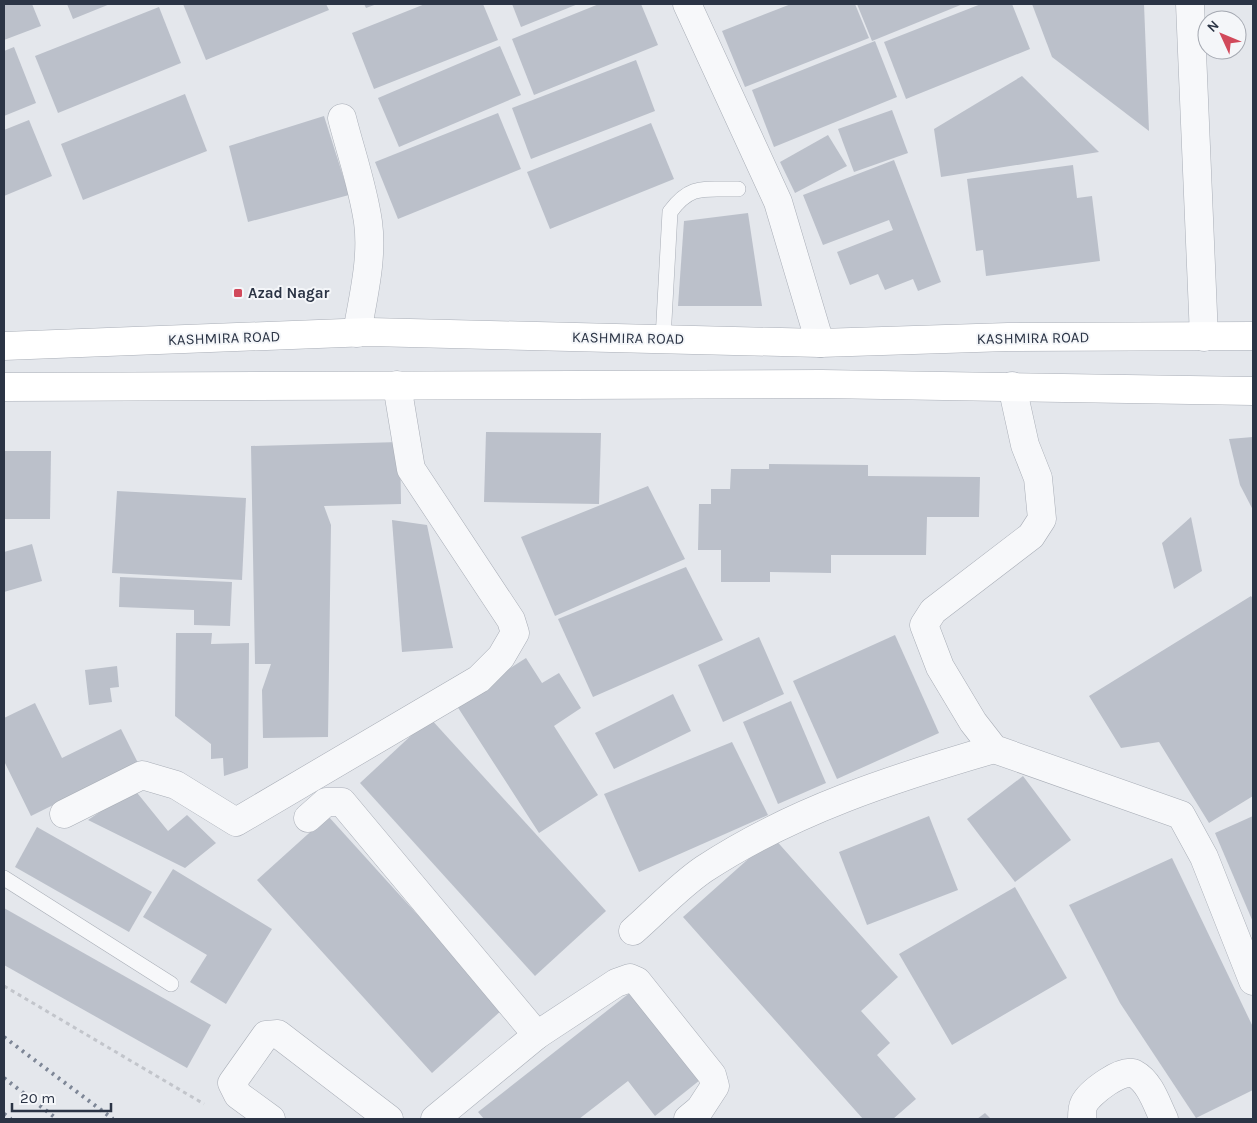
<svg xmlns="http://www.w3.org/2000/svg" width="1257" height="1123" font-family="Karla,sans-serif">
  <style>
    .building { fill: #bbc0ca }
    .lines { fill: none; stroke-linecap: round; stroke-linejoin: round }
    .service-casing { stroke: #a9aeb7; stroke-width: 16 }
    .minor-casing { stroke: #a9aeb7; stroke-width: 29 }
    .secondary-casing { stroke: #a9aeb7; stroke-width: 29 }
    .path { stroke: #c2c5cb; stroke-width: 3; stroke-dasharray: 4 4; stroke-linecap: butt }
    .service { stroke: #f7f8fa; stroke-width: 15 }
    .minor { stroke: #f7f8fa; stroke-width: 28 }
    .secondary { stroke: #fff; stroke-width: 28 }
    .rail { stroke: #7d8696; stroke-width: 4; stroke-dasharray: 2.5 5; stroke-linecap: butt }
    .poi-dot { fill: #d1495b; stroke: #f4f6f9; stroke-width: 2 }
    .labels { text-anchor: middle; stroke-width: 4; stroke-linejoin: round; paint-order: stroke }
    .poi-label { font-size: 15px; font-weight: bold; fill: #2b3445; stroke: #f4f6f9; text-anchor: start }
    .street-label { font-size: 15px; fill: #2b3445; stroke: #f4f6f9 }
  </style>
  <rect width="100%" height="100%" fill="#e4e7ec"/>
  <g class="building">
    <path d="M4,4h28l9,22 -37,14z"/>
    <path d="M67,4h43l-37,15z"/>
    <path d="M183,4h143l3,6 -123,50z"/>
    <path d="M364,4h13l-11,4z"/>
    <path d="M425,4h58l15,36 -124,49 -22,-56z"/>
    <path d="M512,4h66l-57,23z"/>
    <path d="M599,4h42l17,41 -124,50 -22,-56z"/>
    <path d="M791,4h64l14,34 -124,49 -23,-56z"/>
    <path d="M857,4h106l-91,37z"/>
    <path d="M981,4h31l18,45 -124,50 -22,-57z"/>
    <path d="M1032,4h112l5,127 -97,-74z"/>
    <path d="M159,7l22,56 -123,50 -23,-57z"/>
    <path d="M875,41l22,56 -123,50 -22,-57z"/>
    <path d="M500,46l21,49 -122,52 -21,-49z"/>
    <path d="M14,47l22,56 -32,13v-65z"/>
    <path d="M636,60l19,51 -124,48 -19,-51z"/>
    <path d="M1022,76l77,76 -158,25 -7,-48z"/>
    <path d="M185,94l22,57 -124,49 -22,-56z"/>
    <path d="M892,110l16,43 -54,19 -16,-43z"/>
    <path d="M498,113l23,56 -123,50 -23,-57z"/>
    <path d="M324,116l25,79 -101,27 -19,-76z"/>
    <path d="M29,120l23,56 -48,20v-66z"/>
    <path d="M651,123l23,56 -124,50 -23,-57z"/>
    <path d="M828,135l19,31 -52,27 -15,-31z"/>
    <path d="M894,160l47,122 -23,9 -5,-12 -28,11 -7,-16 -28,11 -13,-33 56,-22 -4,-10 -66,25 -20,-50z"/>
    <path d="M1073,165l4,33 15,-2 8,65 -114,15 -3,-26 -7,1 -9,-72z"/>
    <path d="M748,213l14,93h-84l6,-85z"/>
    <path d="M486,432l115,1 -2,71 -115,-2z"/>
    <path d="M1253,437v73l-13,-25 -11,-46z"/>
    <path d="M400,442l1,62 -77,2 7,19 -3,212 -65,1 -1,-48 9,-26h-16l-4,-218z"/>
    <path d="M4,451h47l-1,68h-46z"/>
    <path d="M769,464l99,1v11l112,1 -1,40h-52l-1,38h-95v18l-61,-1v10h-49v-32h-23l1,-46h12v-15h19l1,-20h38z"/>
    <path d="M648,486l37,73 -130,57 -34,-79z"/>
    <path d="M117,491l129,7 -4,82 -130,-7z"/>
    <path d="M1191,517l11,54 -28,18 -12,-46z"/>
    <path d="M392,520l35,5 26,123 -51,4z"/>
    <path d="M32,544l10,37 -38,11v-40z"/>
    <path d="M686,567l37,73 -130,57 -35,-78z"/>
    <path d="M120,577l112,5 -2,44 -36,-1v-15l-75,-3z"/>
    <path d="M1251,596l2,3v197l-44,27 -50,-81 -38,6 -32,-52z"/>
    <path d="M176,633h36l-1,11 38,-1 -1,125 -24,8 -1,-18 -12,1v-15l-36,-28z"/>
    <path d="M895,635l44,98 -102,46 -44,-98z"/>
    <path d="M759,637l25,57 -61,28 -25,-57z"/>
    <path d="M526,658l16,25 17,-10 22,35 -27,18 44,69 -59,38 -84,-130z"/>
    <path d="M117,666l2,21 -9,1 2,14 -23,3 -4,-35z"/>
    <path d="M673,694l18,37 -77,38 -19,-36z"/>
    <path d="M791,701l35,82 -48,21 -35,-82z"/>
    <path d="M35,703l27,55 59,-29 17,34 -107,53 -27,-55v-43z"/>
    <path d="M430,718l176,193 -71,65 -175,-193z"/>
    <path d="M732,742l36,73 -129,57 -35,-78z"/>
    <path d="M1023,776l48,64 -56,42 -48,-63z"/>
    <path d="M134,789l34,42 19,-16 29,28 -31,25 -97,-48z"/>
    <path d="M328,816l175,193 -71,64 -175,-193z"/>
    <path d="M929,816l29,74 -91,35 -28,-73z"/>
    <path d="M1253,816v106l-38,-89z"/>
    <path d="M37,827l115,65 -23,40 -114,-65z"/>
    <path d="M773,837l125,140 -37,34 29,32 -13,12 39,44 -23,20h-30l-180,-202z"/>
    <path d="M1172,858l81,169v63l-57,28 -76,-115 -51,-98z"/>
    <path d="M173,869l99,60 -46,75 -36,-22 17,-27 -64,-38z"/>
    <path d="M1015,887l52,91 -115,67 -53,-91z"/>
    <path d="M4,908l207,117 -24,43 -183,-103z"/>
    <path d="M636,988l69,88 -50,40 -27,-35 -49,38h-95l-6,-7z"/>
    <path d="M985,1113l6,6h-14z"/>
  </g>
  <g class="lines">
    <defs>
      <g id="service">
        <path d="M663,339l7,-127c21,-29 35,-22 68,-23"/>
        <path d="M4,878l167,106"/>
      </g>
      <g id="minor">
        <path d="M687,4l91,198 42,141"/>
        <path d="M1190,4l14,333"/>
        <path d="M342,118c9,35 21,69 26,104 5,36 -5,75 -11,111"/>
        <path d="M1012,386l13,59 13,33 4,41 -11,17 -98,75 -9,14 16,42 33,55 21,27 187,66 23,42 49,124"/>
        <path d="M64,814l78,-39 34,10 60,37 243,-143 22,-22 14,-24 -4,-13 -100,-151 -14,-84"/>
        <path d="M308,818l18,-16h16l195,233 79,-52 14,-5 7,3 75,94 3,11 -15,23 -12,10"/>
        <path d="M633,931c23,-20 46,-45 71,-62 88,-58 190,-91 290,-120"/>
        <path d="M271,1119l-33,-24 -6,-12 34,-48 12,-1 111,85"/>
        <path d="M435,1119l102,-84"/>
        <path d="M1082,1119c0,-4 0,-11 2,-15 5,-11 39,-37 51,-30 15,8 22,31 29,45"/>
      </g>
      <g id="secondary">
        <path d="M4,346l366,-14 450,11 188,-6 245,-1"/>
        <path d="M4,387l818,-3 431,7"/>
      </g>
    </defs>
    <use href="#service" class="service-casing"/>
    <use href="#minor" class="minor-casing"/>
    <use href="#secondary" class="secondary-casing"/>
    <path class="path" d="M4,986l200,118"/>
    <use href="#service" class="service"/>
    <use href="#minor" class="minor"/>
    <use href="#secondary" class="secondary"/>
    <g class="rail">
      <path d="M4,1037l109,82"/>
      <path d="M4,1078l53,41"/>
      <path d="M4,1114l7,5"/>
    </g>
  </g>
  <rect class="poi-dot" x="233" y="288" width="10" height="10" rx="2.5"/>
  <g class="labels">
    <g class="poi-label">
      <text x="248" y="298">Azad Nagar</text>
    </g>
    <g class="street-label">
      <text transform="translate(224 338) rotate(-2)" y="5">KASHMIRA ROAD</text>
      <text transform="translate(628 338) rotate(1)" y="5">KASHMIRA ROAD</text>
      <text transform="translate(1033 338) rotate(-1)" y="5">KASHMIRA ROAD</text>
    </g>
  </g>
  <rect width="1257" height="1123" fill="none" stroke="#2b3445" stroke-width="10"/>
  <g transform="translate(1222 35) rotate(314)"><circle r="24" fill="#f4f6f9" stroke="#a4a8b1"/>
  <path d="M0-4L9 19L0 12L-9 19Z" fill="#d1495b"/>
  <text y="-8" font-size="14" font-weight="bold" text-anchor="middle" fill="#2b3445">N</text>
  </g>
  <path d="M12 1103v8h99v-8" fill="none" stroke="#2b3445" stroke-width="2.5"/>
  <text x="20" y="1103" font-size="15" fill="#2b3445" stroke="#f4f6f9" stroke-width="4" paint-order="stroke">20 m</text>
</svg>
